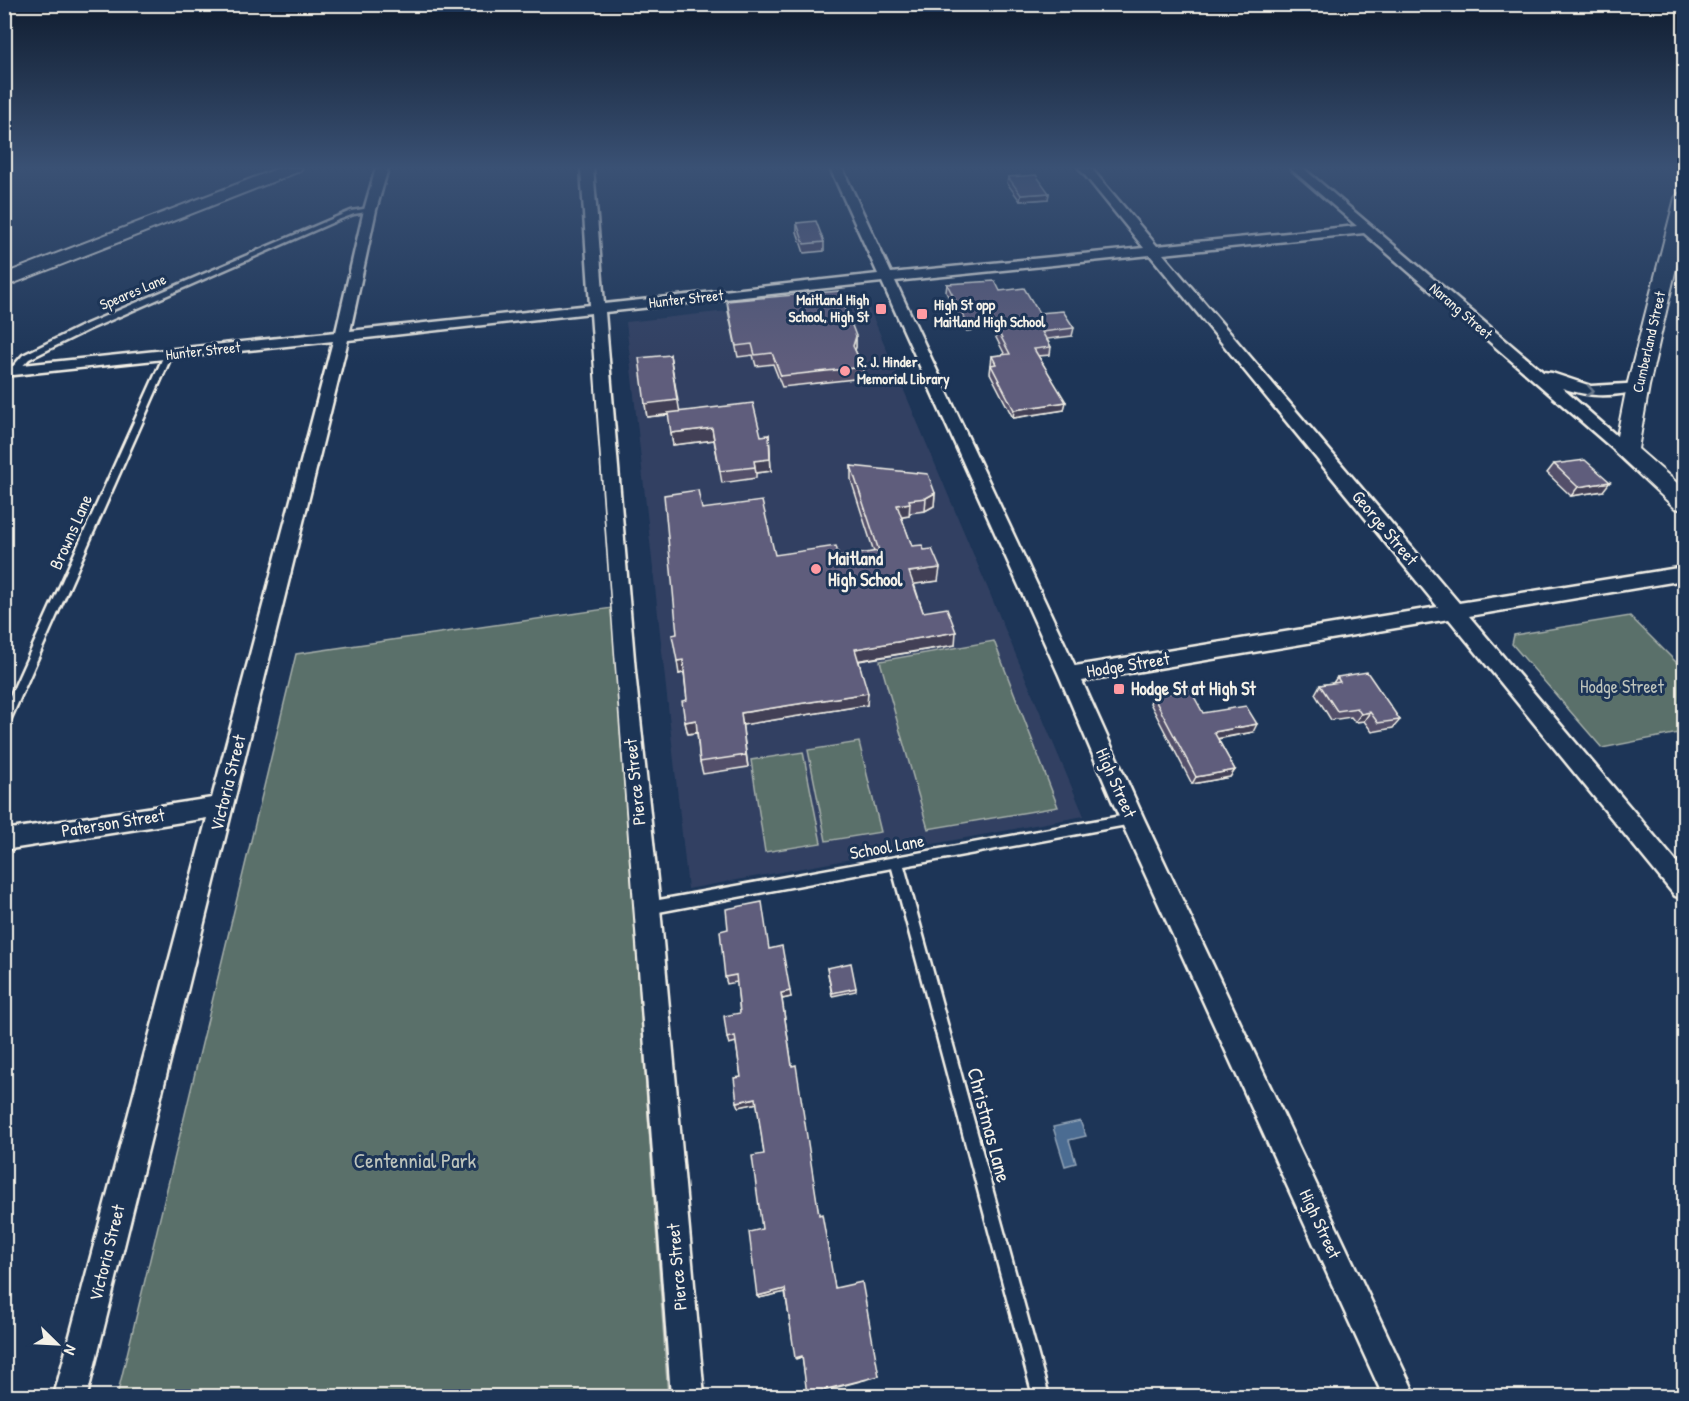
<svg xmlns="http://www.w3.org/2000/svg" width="1689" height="1401" font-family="'Patrick Hand',sans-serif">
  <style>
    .built { fill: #314162 }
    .green { fill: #5a6f6b; stroke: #a7b0aa; stroke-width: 1.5 }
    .water { fill: #4c6c92; stroke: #8fa1b4; stroke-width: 1.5 }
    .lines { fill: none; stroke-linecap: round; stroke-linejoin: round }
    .lane-casing { stroke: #f4f1e8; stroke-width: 5 }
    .street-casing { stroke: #f4f1e8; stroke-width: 5 }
    .secondary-casing { stroke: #f4f1e8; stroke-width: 4 }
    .lane { fill: #1d3557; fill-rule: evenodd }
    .street { fill: #1d3557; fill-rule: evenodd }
    .secondary { fill: #1d3557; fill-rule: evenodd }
    .rail { stroke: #f4f1e8; stroke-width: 3; stroke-dasharray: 6 3; stroke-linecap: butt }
    .wall { fill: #52506b; stroke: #f4f1e8; stroke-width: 1.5 }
    .shaded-wall { fill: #424157; stroke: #f4f1e8; stroke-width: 1.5 }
    .building { fill: #5f5d7c; stroke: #f4f1e8; stroke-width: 1.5 }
    .oneway { stroke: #68778a }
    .poi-dot { fill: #ff9aa2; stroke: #1d3557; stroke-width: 2 }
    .labels { text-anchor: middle; stroke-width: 6; stroke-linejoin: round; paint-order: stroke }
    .far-street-label { font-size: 15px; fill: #f4f1e8; stroke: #1d3557 }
    .far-poi-label { font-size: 15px; font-weight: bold; fill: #f4f1e8; stroke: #1d3557; text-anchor: start }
    .street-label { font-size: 18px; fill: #f4f1e8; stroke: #1d3557 }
    .poi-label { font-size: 18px; font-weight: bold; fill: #f4f1e8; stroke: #1d3557; text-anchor: start }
    .park-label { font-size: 18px; fill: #bec4bc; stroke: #1d3557 }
    .near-street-label { font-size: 21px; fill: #f4f1e8; stroke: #1d3557 }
    .near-park-label { font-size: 21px; fill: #bec4bc; stroke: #1d3557 }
  </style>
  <rect width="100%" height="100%" fill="#1d3557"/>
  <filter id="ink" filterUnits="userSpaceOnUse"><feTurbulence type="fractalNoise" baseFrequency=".0167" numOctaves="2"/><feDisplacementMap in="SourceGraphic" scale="12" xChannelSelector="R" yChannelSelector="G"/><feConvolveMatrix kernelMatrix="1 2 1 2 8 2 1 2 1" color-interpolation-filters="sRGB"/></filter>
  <g filter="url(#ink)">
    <path class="built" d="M864,296l220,520 -396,73 -62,-567z"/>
    <g class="green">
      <path d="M612,608l56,788h-551l179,-742z"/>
      <path d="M1630,616l54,54v62l-82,16 -90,-104 2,-9z"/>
      <path d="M994,641l64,166 -130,22 -48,-168z"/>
      <path d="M859,742l22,90 -55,9 -18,-91z"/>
      <path d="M803,752l18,91 -56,9 -14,-92z"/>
    </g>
    <path class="water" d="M1080,1121l6,15 -17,4 7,23 -11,3 -12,-39z"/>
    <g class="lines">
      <defs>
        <g id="lane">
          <path d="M370,208l3,2 -1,1 -18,3 -16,6 -250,110 -59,29 -13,14 -7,-2 14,-16 59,-29 252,-108 17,-7z"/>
          <path d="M165,353l7,2 -163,368 -5,4v-17z"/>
          <path d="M1132,814l4,1 2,4 -2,4 -4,1 -228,42 145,530h-16l-141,-528 -244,46 -4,-2 -2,-4 2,-4 4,-2z"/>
        </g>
        <path id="street" d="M376,168h12l-12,42 -26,121 240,-26 -9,-137h12l11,136 274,-30 -48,-106h12l49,105 253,-25 -65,-80h12l66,78 200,-20 -67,-58h13l240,204 9,1 39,13 52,-3 3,3 -3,3c-28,8 -52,9 -81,-1l72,63 -2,4h-12l-256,-222 -201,21 296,349 225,-36v13l-215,36 215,255v28l-9,-3 -226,-277 -367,62 62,138 272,577h-33l-263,-577 -61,-144 -177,-393 -277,30 30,359 25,237 44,488h-33c-26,-361 -56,-721 -80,-1083l-243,27 -261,1056h-33l153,-578 -203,32v-20l208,-32 121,-457 -329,35v-9l332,-35 28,-122zM1150,255l288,352 -363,59 -180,-385z"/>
        <g id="secondary">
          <path d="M279,168h23l-2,3 -296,116v-13z"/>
          <path d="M1684,193v40l-35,153 -11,63 46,40v21l-9,-2 -61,-57 13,-65 48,-188 3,-4z"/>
        </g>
      </defs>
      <use href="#lane" class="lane-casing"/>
      <use href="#street" class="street-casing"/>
      <use href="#secondary" class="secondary-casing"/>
      <use href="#lane" class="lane"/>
      <use href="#street" class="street"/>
      <use href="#secondary" class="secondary"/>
      <path class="rail" d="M4,170l6,-2"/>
    </g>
    <g class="wall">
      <path d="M1008,177l41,16 -1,6 -28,2 -13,-18z"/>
      <path d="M797,223l27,19v9l-20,2 -7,-21z"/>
      <path d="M947,284l53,7 39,22 35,15 -2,8 -25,3 4,8 -1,8 -11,1 25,54 -51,8 -23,-45 2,-17 13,-1 -14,-27 -25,3 -20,-39z"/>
      <path d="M727,301l129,35v11l-1,3 8,17v11l-81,9 -9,-23 -17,2 -3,-11 -15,2 -10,-46z"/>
      <path d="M670,355l9,57 82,24 8,-1 2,36 -15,2v5l-34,5 -8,-43 -41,5 -4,-30 -22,2 -2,-13z"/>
      <path d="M1554,464l49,27 -32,5 -24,-23z"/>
      <path d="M851,466l84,27 -1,13 -9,5 -15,2 -1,3 -8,1 11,29 26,35 -24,3 9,28 32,33 -96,16 8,44 -125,20 6,42 -45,7 -3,-12 -3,-29 -9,1 -3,-12 2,-22 -3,-27 -5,1 -2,-40 25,-125 73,46 64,2 35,-5 -23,-72z"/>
      <path d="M1337,677l63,43 -7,8 -21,4 -8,-11 -9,1 -4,-5 -20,3 -16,-26 5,-9 13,-2z"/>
      <path d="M1153,696l100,36 -35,7 17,31 -5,7 -38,7 -42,-81z"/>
      <path d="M769,949l22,48 -9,2 10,67 27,149 16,73 44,88 -71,19 -6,-38 -6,2 -11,-67 -26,6 -2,-2 5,-67 2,-75 -7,-51 -18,4 2,-30 -5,-35 -7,2 -2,-6 13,-25 -3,-31 -10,2 -2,-7z"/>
      <path d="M827,968l29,20v3l-24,5z"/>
    </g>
    <g class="shaded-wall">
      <path d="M1049,193l-1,6 -28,2 1,-6z"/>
      <path d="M992,320l-1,8 -25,3 1,-8z"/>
      <path d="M856,336v11l-3,10v-11z"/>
      <path d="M670,355l10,58 -33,4 -2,-13z"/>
      <path d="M1066,402l-2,8 -51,8 1,-8z"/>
      <path d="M712,428l2,12 -41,5 -2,-12z"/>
      <path d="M769,435l2,36 -15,2 -2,-12z"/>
      <path d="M1610,482l-7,9 -32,5 7,-9z"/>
      <path d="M935,493l-1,13 -9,5 1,-13z"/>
      <path d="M910,503l-1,13 -13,2 1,-13z"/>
      <path d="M940,568l-2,13 -30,4 1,-13z"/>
      <path d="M956,632l-1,13 -100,16v-12z"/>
      <path d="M683,660l2,12 -6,2 -2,-13z"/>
      <path d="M868,693l-1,12 -125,20 6,42 -7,-54z"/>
      <path d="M1370,712l-6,9 -9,1 6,-8z"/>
      <path d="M696,720l3,12 -11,2 -3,-12z"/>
      <path d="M1257,724l-4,8 -43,8 4,-8z"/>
      <path d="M1235,770l-5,7 -38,7 4,-7z"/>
      <path d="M790,991l1,6 -9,2 -1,-6z"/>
      <path d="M756,1098l2,5 -19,4 -2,-5z"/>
      <path d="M785,1289l1,3 -27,6 -2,-2z"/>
    </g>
    <g class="building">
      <path d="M1036,175l13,18 -28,2 -13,-18z"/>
      <path d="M816,221l8,21 -20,2 -7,-21z"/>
      <path d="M995,281l5,10 24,-3 15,25 24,-2 11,17 -32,4 9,15 -17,2 32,53 -52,8 -23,-45 5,-1 -4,-8 18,-2 -18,-34 -25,3 -20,-39z"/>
      <path d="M839,291l17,45 -3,10 10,21 -82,9 -9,-23 -17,2 -3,-11 -16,2 -9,-45z"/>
      <path d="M670,355l7,45 -32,4 -6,-46z"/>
      <path d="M753,403l8,33 8,-1 1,24 -16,2 1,6 -35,4 -8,-43 -41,5 -3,-20z"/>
      <path d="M1585,460l25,22 -32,5 -24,-23z"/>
      <path d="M851,466l77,8 7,19 -9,5 -17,2 1,3 -13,2 15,41 10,-1 2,5 8,-1 8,19 -31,4 14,40 24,-4 9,24 -101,17 13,44 -127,20 5,42 -46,7 -4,-42 -11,2 -3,-21 5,-1 -4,-40 -6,1 -5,-26 5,-1 -13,-139 34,-5 4,19 60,-8 13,54 61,-9 3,11 40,-6z"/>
      <path d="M1367,672l33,48 -22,3 -8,-11 -9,2 -4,-6 -20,3 -17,-26 20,-3 -3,-5z"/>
      <path d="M1190,689l13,24 43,-7 11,18 -43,8 21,38 -39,7 -43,-81z"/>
      <path d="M762,902l7,47 13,-3 8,45 -9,2 11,73 4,-1 23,150 3,-1 13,74 27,-6 17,94 -72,18 -5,-38 -7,2 -10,-69 -28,7 -8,-64 13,-3 -10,-73 12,-2 -8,-56 -19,4 -3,-24 7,-1 -6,-41 -8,2 -3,-22 16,-3 -4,-38 -11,2 -5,-46 8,-2 -2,-20z"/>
      <path d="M851,963l5,25 -24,5 -5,-25z"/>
    </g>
    <defs><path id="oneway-chevron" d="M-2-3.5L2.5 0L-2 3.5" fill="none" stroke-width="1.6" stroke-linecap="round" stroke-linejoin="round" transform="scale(1.5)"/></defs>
    <use class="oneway" href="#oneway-chevron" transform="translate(1590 391) rotate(10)"/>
  </g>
  <linearGradient id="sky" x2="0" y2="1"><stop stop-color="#101d30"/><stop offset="0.46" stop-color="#3a5174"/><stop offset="1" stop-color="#3a5174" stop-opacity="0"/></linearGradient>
  <rect width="1689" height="364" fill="url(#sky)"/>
  <g class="poi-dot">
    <rect x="875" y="303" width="12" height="12" rx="3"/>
    <rect x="916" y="308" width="12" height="12" rx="3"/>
    <circle cx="845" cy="371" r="6"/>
    <circle cx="816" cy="569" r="6"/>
    <rect x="1113" y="683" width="12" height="12" rx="3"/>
  </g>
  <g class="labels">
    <g class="far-street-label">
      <text transform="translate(133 292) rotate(-23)" y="5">Speares Lane</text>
      <text transform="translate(686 299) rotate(-6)" y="5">Hunter Street</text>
      <text transform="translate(1461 311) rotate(41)" y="5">Narang Street</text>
      <text transform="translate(1649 342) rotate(-77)" y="5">Cumberland Street</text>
      <text transform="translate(203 351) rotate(-6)" y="5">Hunter Street</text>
    </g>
    <g class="far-poi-label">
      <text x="869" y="305" text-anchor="end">Maitland High<tspan x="869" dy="17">School, High St</tspan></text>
      <text x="934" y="310">High St opp<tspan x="934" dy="17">Maitland High School</tspan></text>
      <text x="857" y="367">R. J. Hinder<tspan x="857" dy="17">Memorial Library</tspan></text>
    </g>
    <g class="street-label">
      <text transform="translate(1385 528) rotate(50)" y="6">George Street</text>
      <text transform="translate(71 532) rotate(-66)" y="6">Browns Lane</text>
      <text transform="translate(1128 665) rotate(-9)" y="6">Hodge Street</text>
      <text transform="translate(635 782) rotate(-96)" y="6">Pierce Street</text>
      <text transform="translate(228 783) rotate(-76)" y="6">Victoria Street</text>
      <text transform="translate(1116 783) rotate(66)" y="6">High Street</text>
      <text transform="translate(113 823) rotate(-9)" y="6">Paterson Street</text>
      <text transform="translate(887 847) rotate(-10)" y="6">School Lane</text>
      <text transform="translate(1320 1224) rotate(65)" y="6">High Street</text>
      <text transform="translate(107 1253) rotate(-76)" y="6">Victoria Street</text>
      <text transform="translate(677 1267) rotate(-95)" y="6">Pierce Street</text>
    </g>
    <g class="poi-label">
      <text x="828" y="565">Maitland<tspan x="828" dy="21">High School</tspan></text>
      <text x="1131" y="695">Hodge St at High St</text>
    </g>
    <g class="park-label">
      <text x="1622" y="693">Hodge Street</text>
    </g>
    <g class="near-street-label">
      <text transform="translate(989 1125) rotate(75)" y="7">Christmas Lane</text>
    </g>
    <g class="near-park-label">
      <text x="415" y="1168">Centennial Park</text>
    </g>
  </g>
  <rect width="1689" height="1401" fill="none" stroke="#1d3557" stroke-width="24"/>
  <rect x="12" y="12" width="1665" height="1377" fill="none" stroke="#f4f1e8" stroke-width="2" filter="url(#ink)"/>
  <g transform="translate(57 1344) rotate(114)" stroke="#1d3557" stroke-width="4.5" paint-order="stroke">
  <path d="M0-4.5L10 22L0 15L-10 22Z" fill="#f4f1e8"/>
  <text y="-9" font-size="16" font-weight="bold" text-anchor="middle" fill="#f4f1e8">N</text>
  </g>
</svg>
